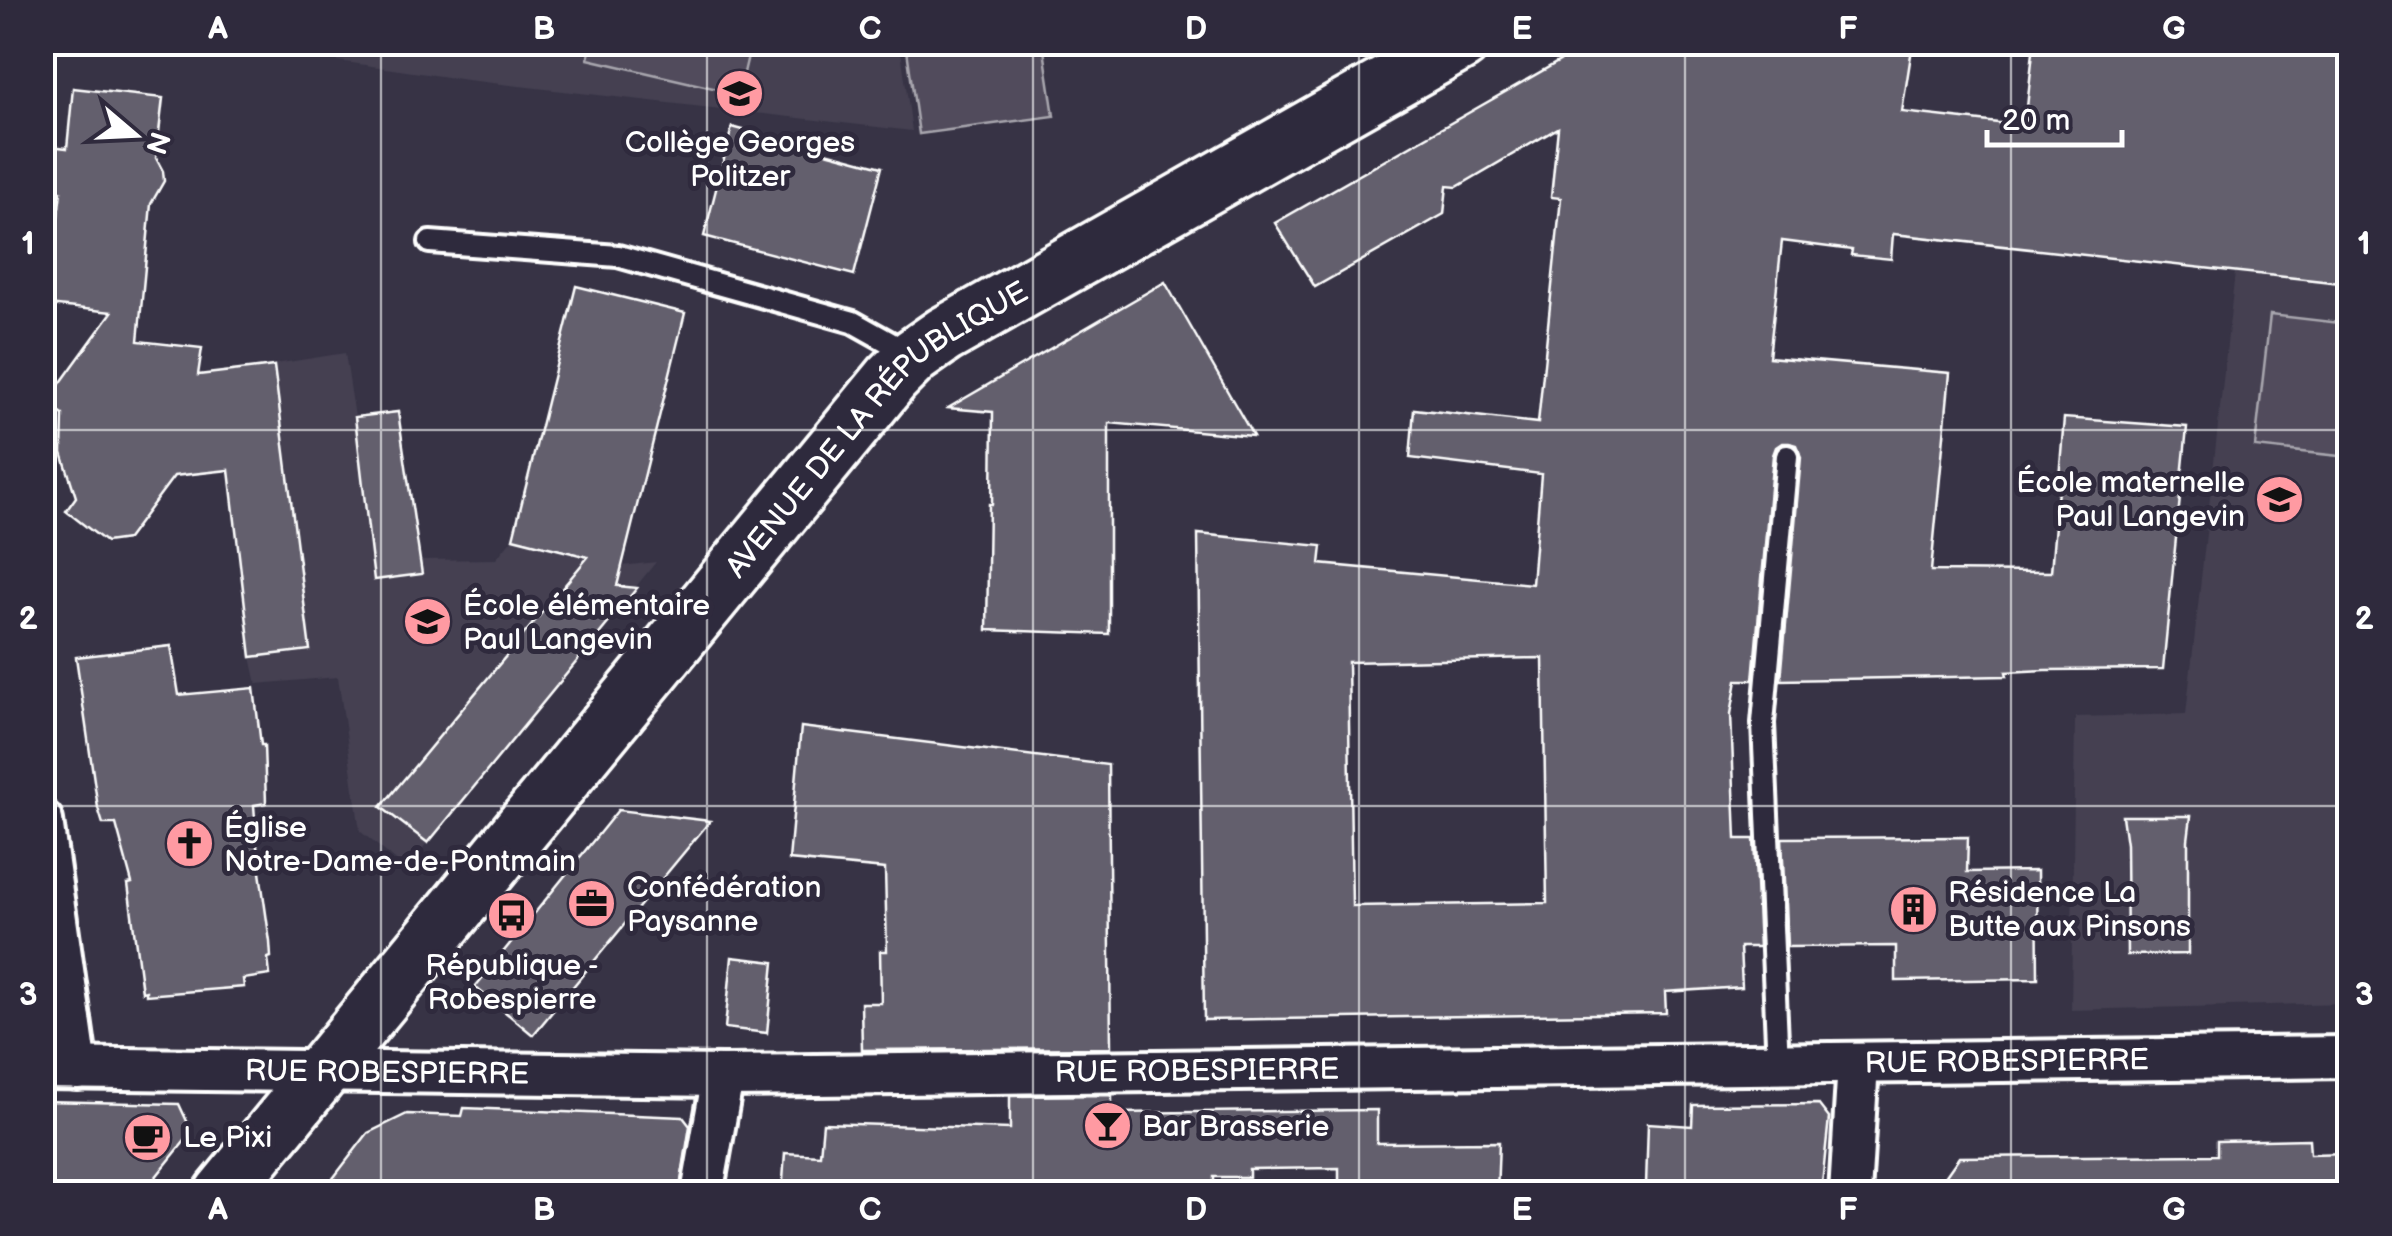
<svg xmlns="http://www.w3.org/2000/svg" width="2392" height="1236" font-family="'Balsamiq Sans',sans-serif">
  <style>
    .built { fill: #444051 }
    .green { fill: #514c5c; stroke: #a8a6ae; stroke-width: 2.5 }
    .building { fill: #635f6d; stroke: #fff; stroke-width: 2.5; fill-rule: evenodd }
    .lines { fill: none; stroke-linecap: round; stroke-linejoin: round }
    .service-casing { stroke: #fff; stroke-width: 28 }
    .minor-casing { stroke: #fff; stroke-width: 48 }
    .secondary-casing { stroke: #fff; stroke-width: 62 }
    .service { stroke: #2f2a3d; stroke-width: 20 }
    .minor { stroke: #2f2a3d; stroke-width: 40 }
    .secondary { stroke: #2f2a3d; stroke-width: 55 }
    .grid { fill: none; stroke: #fff; stroke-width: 2.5; stroke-opacity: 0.55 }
    .labels { text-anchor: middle; stroke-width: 10; stroke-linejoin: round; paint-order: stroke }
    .poi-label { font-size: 30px; fill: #fff; stroke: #2f2a3d; text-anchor: start }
    .street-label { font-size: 30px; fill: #fff; stroke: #2f2a3d }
    .neatline { fill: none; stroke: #fff; stroke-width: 4 }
    .grid-label { font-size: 32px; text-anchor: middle; font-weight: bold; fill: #fff }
  </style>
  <rect width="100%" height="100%" fill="#373345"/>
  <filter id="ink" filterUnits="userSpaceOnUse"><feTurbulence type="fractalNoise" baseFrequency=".01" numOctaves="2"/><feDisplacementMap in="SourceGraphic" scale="20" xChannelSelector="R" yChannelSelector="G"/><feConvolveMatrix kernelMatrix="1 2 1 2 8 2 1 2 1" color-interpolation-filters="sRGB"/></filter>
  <g filter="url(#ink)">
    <g class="built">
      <path d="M199,43h701l12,88 -445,-51 -183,-27z"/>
      <path d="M2235,272l114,12v719l-278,7 4,-293 111,-3z"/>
      <path d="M345,353l10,64 43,-5 22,148 76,-1 17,-21 109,28 34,-4 -250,307 -46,-38 -22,-154 -81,7 -6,-27 -34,-284z"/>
    </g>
    <g class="green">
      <path d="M592,43v-1l159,1 -12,51 -151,-35z"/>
      <path d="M906,43h137l11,73 -135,18z"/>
      <path d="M2270,315l79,9v133l-94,-10z"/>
    </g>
    <g class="building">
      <path d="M1593,42h320l-11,70 123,14 9,-84h316v242l-457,-50 -2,25 -40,-4 1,-5 -70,-9 -13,116 181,16 -19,198 120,1 13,-154 123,9 -24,242 -118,1 -39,2 1,4 -226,4 20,-223 -5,-12 -7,-2h-7l-6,4 -3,8 -20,225h-16l-6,34 5,125h18l5,108h-19l2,40 -77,5 1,21 -462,7 -6,-486 124,12 -2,18 212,20 9,-110 -131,-16 4,-49 124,14 23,-225 -10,-1 7,-69 -101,59 -10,-1 -3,28 -129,73 -40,-64zM1543,658l4,245 -195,3 -4,-244z"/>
      <path d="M73,88l90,10 -7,60 7,13 1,10 -13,23 -13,137 64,7 -4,27 76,-9 36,284 -59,7 -22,-187 -55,6 -47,63 -21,3 -40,-31 10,-14 -14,-44 1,-38 -17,-12 66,-91 -64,-7 13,-114 -19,-2v-44l25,3z"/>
      <path d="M732,127l150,40 -28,108 -150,-39z"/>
      <path d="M1165,282l88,154 -144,-13v211l-122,-4 2,-126h3l1,-92 -45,-4z"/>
      <path d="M576,286l109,27 -68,273 20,2 -209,255 -47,-36 207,-250 -75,-19z"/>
      <path d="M398,412l24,162 -48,6 -19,-163z"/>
      <path d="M171,646l8,49 75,-7 7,57h3l2,58 -12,2 4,53 12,84 1,15 -3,1 2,17 -27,4 1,8 -98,8v-4l-4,1 -14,-108 4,-1 -16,-59h-13l-5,-16 -22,-151z"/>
      <path d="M801,727l307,38 3,283 -249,2 -1,-47h20l-1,-52h7l-2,-82 -96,-9z"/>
      <path d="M618,810l92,11 -177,214 -58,-48z"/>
      <path d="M2122,816h69l-3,24v114l-61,1 -1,-111z"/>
      <path d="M1968,837l-1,35 70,-1 1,108 -142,2v-35l-109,1 -5,-109z"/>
      <path d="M732,957l42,5 -7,71 -42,-5z"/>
      <path d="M1112,1095v18l265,-3v33l122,-1 -2,52h-158v-26l-90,1v8h-35v17h-302l-75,-4 -1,4h-54l3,-41 35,2 3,-32 187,6v-33z"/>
      <path d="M42,1101l137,3 13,28 -50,62h-100z"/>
      <path d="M1818,1104l11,14 -8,76h-133v-6l-42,-3 2,-62 44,3 1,-21z"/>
      <path d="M464,1108l219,9 7,9 -11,68h-358l47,-61 39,-19 55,2z"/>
      <path d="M2309,1139l1,15 40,-1v41h-417l26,-37 258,-2v-14z"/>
    </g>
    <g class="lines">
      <defs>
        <g id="service">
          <path d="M430,242l188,14 235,66 59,33"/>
          <path d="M1778,1064l-15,-341 24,-267"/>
        </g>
        <g id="minor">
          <path d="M42,821l35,248"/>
          <path id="s1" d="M42,1068l681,8 1627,-19"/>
          <path d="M702,1194l21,-118"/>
          <path d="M1850,1194l8,-130"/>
        </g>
        <g id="secondary">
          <path id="s2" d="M222,1194l670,-816 22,-22 30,-21 518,-293"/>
        </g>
      </defs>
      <use href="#service" class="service-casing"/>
      <use href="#minor" class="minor-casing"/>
      <use href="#secondary" class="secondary-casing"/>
      <use href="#service" class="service"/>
      <use href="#minor" class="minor"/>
      <use href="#secondary" class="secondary"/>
    </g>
  </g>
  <path class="grid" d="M381,42v1152M707,42v1152M1033,42v1152M1359,42v1152M1685,42v1152M2011,42v1152M42,430h2308M42,806h2308"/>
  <defs>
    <symbol id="school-disc" viewBox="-11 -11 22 22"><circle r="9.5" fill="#ff9aa2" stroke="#2f2a3d"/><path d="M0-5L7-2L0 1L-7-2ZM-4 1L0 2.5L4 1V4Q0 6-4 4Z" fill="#111"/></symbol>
    <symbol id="church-disc" viewBox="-11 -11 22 22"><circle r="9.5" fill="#ff9aa2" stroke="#2f2a3d"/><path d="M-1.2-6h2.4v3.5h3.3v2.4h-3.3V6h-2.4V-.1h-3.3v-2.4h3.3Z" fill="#111"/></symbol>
    <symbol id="office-disc" viewBox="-11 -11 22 22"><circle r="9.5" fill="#ff9aa2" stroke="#2f2a3d"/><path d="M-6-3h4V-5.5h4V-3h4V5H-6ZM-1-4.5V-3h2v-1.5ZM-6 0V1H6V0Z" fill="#111"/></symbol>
    <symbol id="building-disc" viewBox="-11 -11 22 22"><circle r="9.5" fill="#ff9aa2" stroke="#2f2a3d"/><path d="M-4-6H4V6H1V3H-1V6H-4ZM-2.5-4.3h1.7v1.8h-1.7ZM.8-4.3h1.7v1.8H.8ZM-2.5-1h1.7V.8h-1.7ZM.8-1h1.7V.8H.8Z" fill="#111"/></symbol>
    <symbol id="bus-disc" viewBox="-11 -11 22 22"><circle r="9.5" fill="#ff9aa2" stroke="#2f2a3d"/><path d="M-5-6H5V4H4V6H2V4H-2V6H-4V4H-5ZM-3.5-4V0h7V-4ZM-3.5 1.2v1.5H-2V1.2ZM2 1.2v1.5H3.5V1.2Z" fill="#111"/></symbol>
    <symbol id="bar-disc" viewBox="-11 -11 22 22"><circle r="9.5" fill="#ff9aa2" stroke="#2f2a3d"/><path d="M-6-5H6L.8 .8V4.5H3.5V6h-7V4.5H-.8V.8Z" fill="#111"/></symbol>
    <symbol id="cafe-disc" viewBox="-11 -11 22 22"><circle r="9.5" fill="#ff9aa2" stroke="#2f2a3d"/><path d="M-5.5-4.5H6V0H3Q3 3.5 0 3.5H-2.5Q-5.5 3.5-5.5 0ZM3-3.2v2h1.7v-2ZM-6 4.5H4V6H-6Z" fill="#111"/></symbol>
  </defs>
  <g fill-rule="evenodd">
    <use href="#school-disc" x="712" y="66" width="55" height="55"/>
    <use href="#school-disc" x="2252" y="472" width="55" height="55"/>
    <use href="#school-disc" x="400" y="594" width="55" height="55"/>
    <use href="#church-disc" x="162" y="816" width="55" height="55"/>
    <use href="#office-disc" x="564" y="876" width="55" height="55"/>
    <use href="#building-disc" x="1886" y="882" width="55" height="55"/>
    <use href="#bus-disc" x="484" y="888" width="55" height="55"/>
    <use href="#bar-disc" x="1080" y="1098" width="55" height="55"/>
    <use href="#cafe-disc" x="120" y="1110" width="55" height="55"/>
  </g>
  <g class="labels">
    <g class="poi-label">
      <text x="740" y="152" text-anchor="middle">Collège Georges<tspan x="740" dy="34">Politzer</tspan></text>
      <text x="2245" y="492" text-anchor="end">École maternelle<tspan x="2245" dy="34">Paul Langevin</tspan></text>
      <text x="463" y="615">École élémentaire<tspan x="463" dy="34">Paul Langevin</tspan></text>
      <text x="224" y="837">Église<tspan x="224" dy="34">Notre-Dame-de-Pontmain</tspan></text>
      <text x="627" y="897">Confédération<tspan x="627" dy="34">Paysanne</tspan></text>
      <text x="1948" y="902">Résidence La<tspan x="1948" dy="34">Butte aux Pinsons</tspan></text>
      <text x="512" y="975" text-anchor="middle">République -<tspan x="512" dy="34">Robespierre</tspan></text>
      <text x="1142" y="1136">Bar Brasserie</text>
      <text x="183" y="1147">Le Pixi</text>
    </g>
    <g class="street-label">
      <text dy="10" stroke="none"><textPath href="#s2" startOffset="1010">AVENUE DE LA RÉPUBLIQUE</textPath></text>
      <text dy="10" stroke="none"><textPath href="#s1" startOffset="1965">RUE ROBESPIERRE</textPath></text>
      <text dy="10" stroke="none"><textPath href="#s1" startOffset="1155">RUE ROBESPIERRE</textPath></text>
      <text dy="10" stroke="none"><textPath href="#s1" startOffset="345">RUE ROBESPIERRE</textPath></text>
    </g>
  </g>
  <rect width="2392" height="1236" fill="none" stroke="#2f2a3d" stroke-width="110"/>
  <g transform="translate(135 135) rotate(109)" stroke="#2f2a3d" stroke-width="8" paint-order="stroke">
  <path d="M0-8L18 38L0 25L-18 38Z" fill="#ffffff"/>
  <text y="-15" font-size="28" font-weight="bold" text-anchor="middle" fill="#ffffff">N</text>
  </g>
  <path d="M1987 130v15h135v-15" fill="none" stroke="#ffffff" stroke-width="5"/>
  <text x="2002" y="130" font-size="30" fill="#ffffff" stroke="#2f2a3d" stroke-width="8" paint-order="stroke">20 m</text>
  <rect x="55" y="55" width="2282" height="1126" class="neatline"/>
  <g class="grid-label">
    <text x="218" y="39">A</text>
    <text x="544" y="39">B</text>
    <text x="870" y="39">C</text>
    <text x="1196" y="39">D</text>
    <text x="1522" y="39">E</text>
    <text x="1848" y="39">F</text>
    <text x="2174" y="39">G</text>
    <text x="28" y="254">1</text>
    <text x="2364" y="254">1</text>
    <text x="28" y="629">2</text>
    <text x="2364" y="629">2</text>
    <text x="28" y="1005">3</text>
    <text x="2364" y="1005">3</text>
    <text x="218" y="1220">A</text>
    <text x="544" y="1220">B</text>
    <text x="870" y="1220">C</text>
    <text x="1196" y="1220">D</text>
    <text x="1522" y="1220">E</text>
    <text x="1848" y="1220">F</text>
    <text x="2174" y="1220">G</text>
  </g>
</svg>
